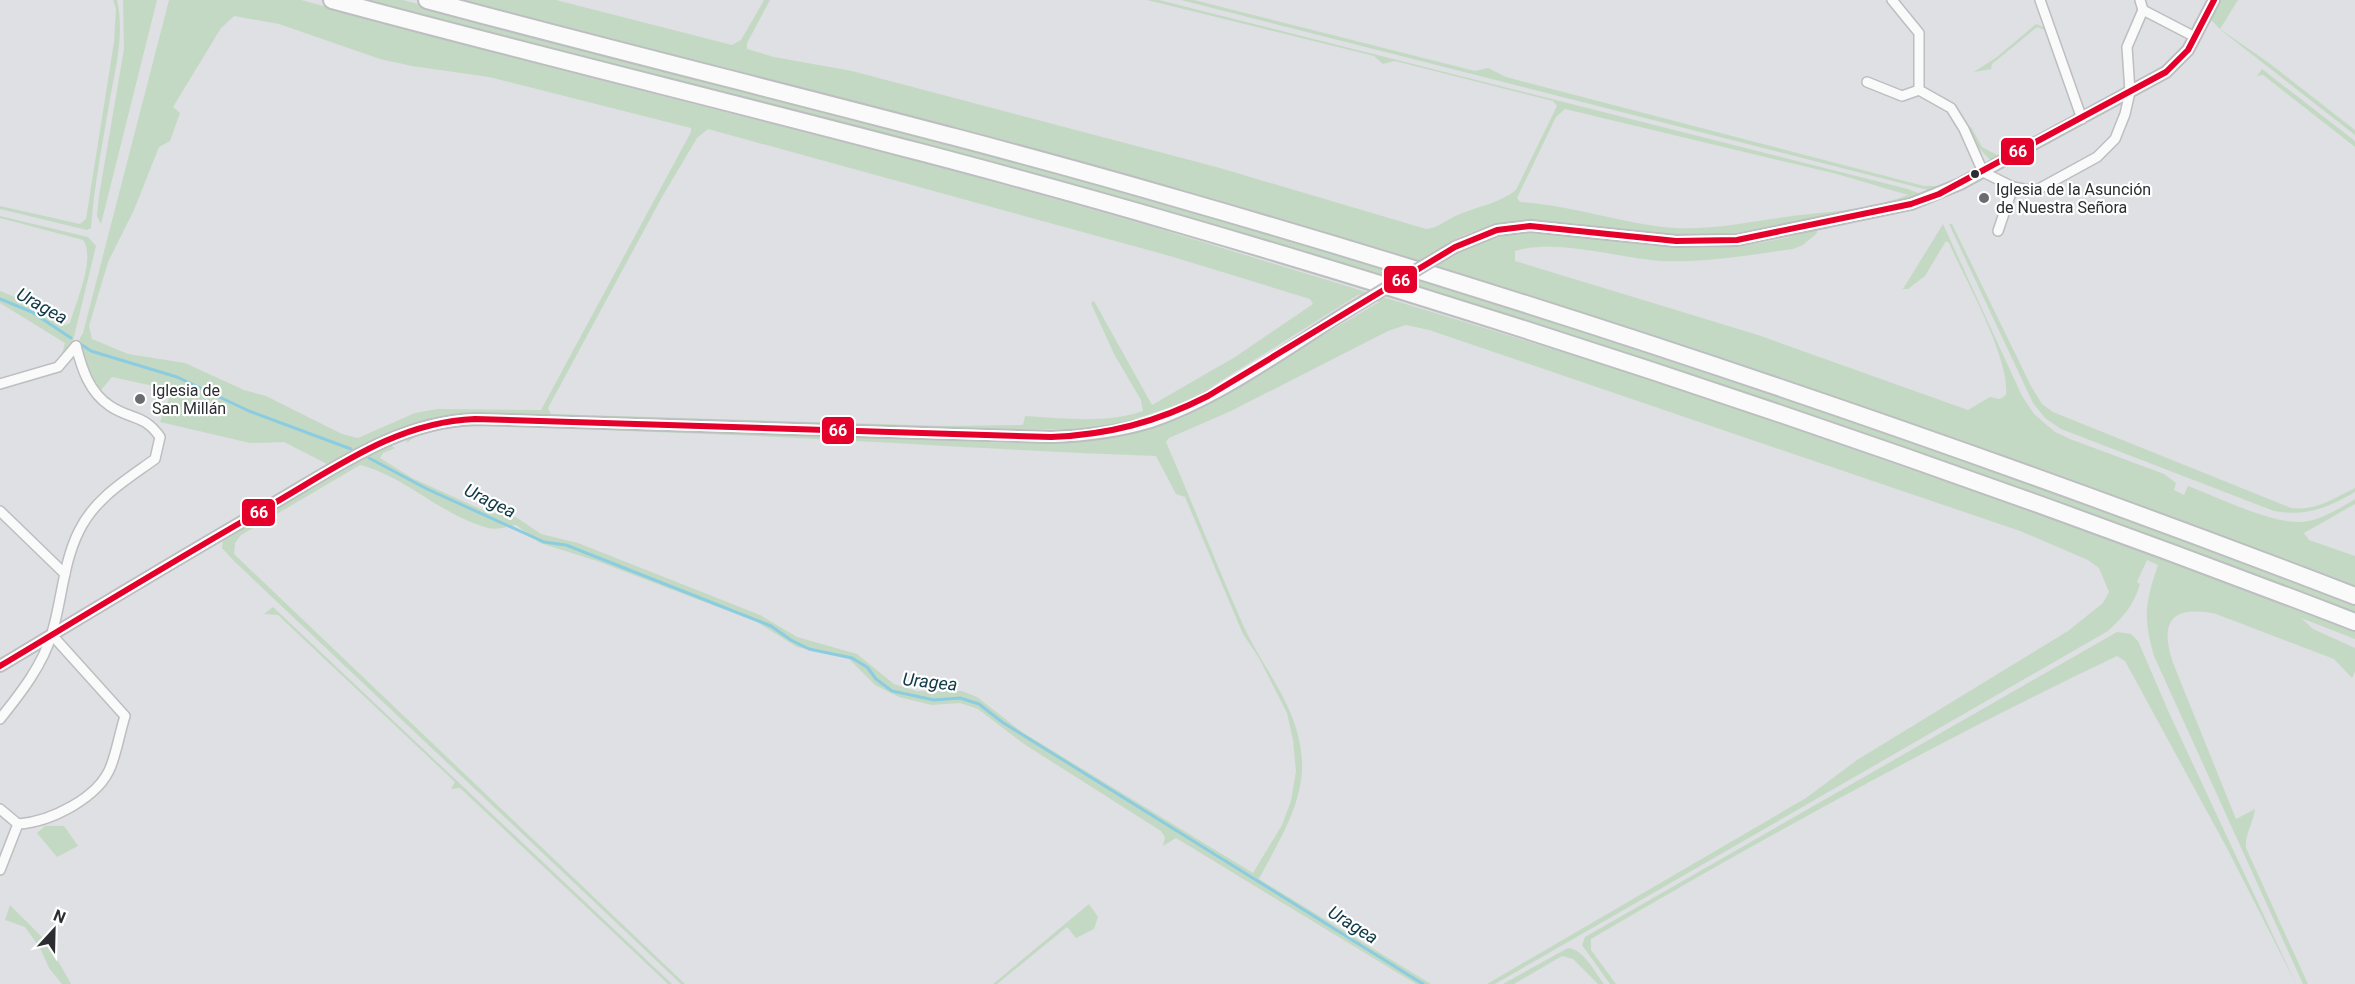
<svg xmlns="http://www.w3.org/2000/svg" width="2355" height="984" font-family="Roboto,sans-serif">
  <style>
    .green { fill: #c4d9c3; fill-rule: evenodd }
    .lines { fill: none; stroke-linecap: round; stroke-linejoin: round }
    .stream { stroke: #8bcce1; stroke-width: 3 }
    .minor-casing { stroke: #bcbec0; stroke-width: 12 }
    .tertiary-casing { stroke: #bcbec0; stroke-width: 14 }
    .motorway-casing { stroke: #bcbec0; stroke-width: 20 }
    .minor { stroke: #fafafb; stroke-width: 9 }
    .tertiary { stroke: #fafafb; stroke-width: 10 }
    .motorway { stroke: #fafafb; stroke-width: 16 }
    .tertiary-bridge-casing { stroke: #bcbec0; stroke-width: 14; stroke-linecap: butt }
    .tertiary-bridge { stroke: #fafafb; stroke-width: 10 }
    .bus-1-casing { stroke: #fff; stroke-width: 10 }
    .bus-1 { stroke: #e4002b; stroke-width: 6 }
    .bus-dot { fill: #2b2d30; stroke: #fff; stroke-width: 2 }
    .poi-dot { fill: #6a6c6f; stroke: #fff; stroke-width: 2 }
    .labels { text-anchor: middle; stroke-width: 4.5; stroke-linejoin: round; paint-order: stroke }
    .poi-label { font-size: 16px; fill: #2b2d30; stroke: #fff; text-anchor: start }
    .water-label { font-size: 18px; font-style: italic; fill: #103a47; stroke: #fff }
    .line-badge { stroke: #fff; stroke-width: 2 }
    .badge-label { font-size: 16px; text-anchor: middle; font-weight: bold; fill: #fff }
  </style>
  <rect width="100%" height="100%" fill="#dee0e3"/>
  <g class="green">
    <path d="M113,0h4c8,36 -2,69 -8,105 -7,41 -15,82 -18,123l-4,2 -87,-21v-3l80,18 6,-5 28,-177 2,-33z"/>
    <path d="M123,0h34l-56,224 -4,-8 2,-20 25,-147z"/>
    <path d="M169,0h132l268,72 364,93 224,63 484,148 423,146 291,110v7l-54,-21 12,11 42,19v24l-3,6 -18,-19 -118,-45c-44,-9 -57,7 -43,49l63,156 19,-10c-2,14 -10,25 -9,39l62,136h-5l-149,-328c-11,-39 -9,-53 4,-91l-11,-5 -10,22 3,2c-6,21 -16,32 -32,47l-613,353h-8l319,-186 51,-38 211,-129 35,-28 6,-11 -10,-24 -11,-8 -68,-29 -591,-201 -23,-5 -18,6 -157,80 -62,27 -3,4c27,62 51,124 78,185 21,45 55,81 58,133 2,44 -24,82 -43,119l172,105h-15l-240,-146 -13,8 2,-9 -4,-6 -137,-87 -46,-35 -18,-6 -28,2 -33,-8 -24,-12 -27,-27 -51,-11 -40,-25 -160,-61 -57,-18 -24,-18c-8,2 -20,5 -28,3 -46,-12 -83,-52 -128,-63l-119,70 -6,8 -1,11 451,430h-4l-446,-422 -13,-14 1,-8 165,-96 7,4 -12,5 -3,5 32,20 75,34 29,5 25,17 37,9 182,72 37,22 60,17 37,30 22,7h46l15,6 45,35 231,141 29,-48 9,-24 5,-30 -3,-31 -6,-27 -28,-55 -16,-24 -58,-137 -9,-3 -20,-38c-168,-6 -335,-19 -503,-24 -65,-2 -131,-9 -195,-5 -17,1 -39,4 -51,16l-1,-7 23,-9 49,-3 323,9 204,10h55l42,-4 63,-15 33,-15 181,-107 -21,-7 -150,94 -31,16 -56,19 -35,5 -96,1 -516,-17c-63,6 -90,23 -143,56l-6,-6 -41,-21 -34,1 -90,-21 12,-32 -60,-13 -11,13c-10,-16 -32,-39 -18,-57zM234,16l45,8 101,35 32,7 77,11 202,51v4l-150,278 -103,-1 -23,4 -57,25 -16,-4 -76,-38 -22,-6 -59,-27 -57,-9 -36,-15 -3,-13 19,-64 26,-52 25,-63 11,-6 10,-28 -7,-6 48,-79zM708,129l462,127 140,43 3,5 -78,53 -83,48 -58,-104 -3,2 23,51 27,46 2,11c-38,13 -79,7 -118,5l-2,9 -78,1 -394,-12 -3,-6 114,-211 35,-59z"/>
    <path d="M356,0h47l539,140 483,138 485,159 445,165v13l-772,-275z"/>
    <path d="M459,0h97l176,45 9,-5 23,-40h6l-23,43v6l27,8 78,14 368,97 206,61c13,-1 21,-10 34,-15 19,-8 40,-11 56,-24l41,-84 -4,-5 -158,-40 -12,3 -9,-8 -227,-56h12l749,189 13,5 -2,4c-72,15 -144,33 -217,38 -90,5 -169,-41 -256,8l17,6c65,-30 102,-15 169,-7 60,8 127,7 185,-15v5l-14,12 -10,4c-44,6 -87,14 -132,12 -42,-3 -107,-23 -146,-10v10l243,74 210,75 22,-13 10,2 6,-4c4,-37 -41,-116 -57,-152l-3,-2 -21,35 -17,13h-5l40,-65 79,172 12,18 21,18 15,7 94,35 12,9 -2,7 10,5 4,-9c30,11 90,42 121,35 15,-3 33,-14 46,-22v5l-51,29 5,7 46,16v30c-395,-150 -795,-288 -1201,-404 -230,-66 -463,-121 -695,-182zM1565,109l272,65 71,21c-31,12 -65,16 -98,19 -52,5 -103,20 -155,12 -46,-7 -89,-21 -135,-24l-3,-4 39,-81z"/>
    <path d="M1181,0h13l281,71 13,-3 18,9 418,109h18l7,-4 2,2 -19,7z"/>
    <path d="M2219,0h19l-18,29 49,34 86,67v5l-133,-104 -12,-12z"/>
    <path d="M2036,24l12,5 28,88 -84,45 -16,-17 -8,-17 3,-1 11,20 15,8 75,-38 2,-5 -29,-82 -8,-3 -45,37 -1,5 -17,3 23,-15z"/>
    <path d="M2262,69l93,72v6l-92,-72 -6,1z"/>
    <path d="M0,216l88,21 8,9 -25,103 -10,9 4,-15 -65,-40v-12l20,8 45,26 5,-2c6,-21 26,-65 13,-83l-83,-22z"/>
    <path d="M1949,224h3l79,162 11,18 11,8 238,96c25,3 42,-9 64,-20v4c-28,16 -49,25 -81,19l-213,-82 -16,-11 -12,-15z"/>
    <path d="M273,607l399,377h-4l-208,-196 -9,1 4,-7 -177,-167 -14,-1z"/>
    <path d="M2117,632l14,2 7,7 32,74 126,269 -68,-134 -103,-189 -8,-5c-180,86 -354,182 -526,283v11l25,34h-6l-28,-39 3,-8z"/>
    <path d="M45,826h19l14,20 -21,11 -20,-24z"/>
    <path d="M1089,904l9,13 -4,12 -18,9 -9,-11 -70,57h-4z"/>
    <path d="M10,905l38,38 23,41h-9l-13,-16 -9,-20 -15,-21 -20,-7z"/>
    <path d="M1568,948c16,1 27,25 36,36h-6l-25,-25 -11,-3 -48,28h-11z"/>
  </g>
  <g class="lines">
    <g class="stream">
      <path d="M0,299l32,13 39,26"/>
      <path d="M82,345l9,6 86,26 72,34 102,38"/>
      <path d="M369,458l58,31 117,53 22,3 205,81 20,14 18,9 43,9 15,9 9,12 16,12 42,9 26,-2 19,6 23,18 421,262"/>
    </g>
    <defs>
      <g id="minor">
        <path d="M1892,0l27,33v57l32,18 13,21 19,43 30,15 22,4 62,-34 18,-18 10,-25 5,-22 -3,-45 16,-37"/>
        <path d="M2040,0l42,119"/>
        <path d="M2140,0l3,10 52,27"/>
        <path d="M1867,82l35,14 17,-6"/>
        <path d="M1998,231l15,-44"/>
        <path d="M0,384l58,-17 18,-21"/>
        <path d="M0,511l65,63"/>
        <path d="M0,719c20,-25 43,-54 52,-86 10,-33 11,-70 27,-102 16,-33 47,-51 76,-72l5,-22c-16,-23 -29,-17 -50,-31 -21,-14 -28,-37 -34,-60"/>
        <path d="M0,809l18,15c32,-2 81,-26 93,-58 6,-16 9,-34 14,-50l-73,-81"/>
        <path d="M0,870l18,-46"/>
      </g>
      <g id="tertiary">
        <path d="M1455,247l42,-17 33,-4 146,15 61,-1 174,-36 49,-20 206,-112 22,-22 26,-50"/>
        <path d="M0,666c90,-54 180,-109 271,-161 66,-38 126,-83 204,-86l576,18c34,-1 67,-5 100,-15 69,-23 137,-74 200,-113"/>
      </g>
      <g id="motorway">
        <path d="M332,0c281,76 565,141 844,223 399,116 791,250 1179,399"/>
        <path d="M427,0c251,68 505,127 755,200 397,114 788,248 1173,396"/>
      </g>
    </defs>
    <use href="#minor" class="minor-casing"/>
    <use href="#tertiary" class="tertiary-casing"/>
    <use href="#motorway" class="motorway-casing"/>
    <use href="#minor" class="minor"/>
    <use href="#tertiary" class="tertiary"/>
    <use href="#motorway" class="motorway"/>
    <defs>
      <path id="tertiary-bridge" d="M1351,309l104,-62"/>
    </defs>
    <use href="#tertiary-bridge" class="tertiary-bridge-casing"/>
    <use href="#tertiary-bridge" class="tertiary-bridge"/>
    <defs>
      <path id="bus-1" d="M0,666c90,-54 180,-109 271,-161 66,-38 126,-83 204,-86l576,18c57,-2 106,-15 157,-41l247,-149 42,-17 33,-4 146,15 61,-1 174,-36 28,-10 227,-122 22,-22 26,-50"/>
    </defs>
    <use href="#bus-1" class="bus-1-casing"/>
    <use href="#bus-1" class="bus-1"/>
  </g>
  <circle class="bus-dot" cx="1975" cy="174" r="5"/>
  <g class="poi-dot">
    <circle cx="1984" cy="198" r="6"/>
    <circle cx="140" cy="399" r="6"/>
  </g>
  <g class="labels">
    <g class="poi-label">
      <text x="1996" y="195">Iglesia de la Asunción<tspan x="1996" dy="18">de Nuestra Señora</tspan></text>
      <text x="152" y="396">Iglesia de<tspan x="152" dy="18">San Millán</tspan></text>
    </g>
    <g class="water-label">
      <text transform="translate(42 306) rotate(29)" y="6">Uragea</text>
      <text transform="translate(490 501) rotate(26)" y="6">Uragea</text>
      <text transform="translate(930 682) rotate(6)" y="6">Uragea</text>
      <text transform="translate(1353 925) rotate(32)" y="6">Uragea</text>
    </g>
  </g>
  <g class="line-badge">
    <rect x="2000" y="137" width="35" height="29" rx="6" fill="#e4002b"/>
    <rect x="1383" y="265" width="35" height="29" rx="6" fill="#e4002b"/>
    <rect x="821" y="416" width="34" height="29" rx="6" fill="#e4002b"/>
    <rect x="241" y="498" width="35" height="29" rx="6" fill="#e4002b"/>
  </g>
  <g class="badge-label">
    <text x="2018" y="157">66</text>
    <text x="1401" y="286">66</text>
    <text x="838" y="436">66</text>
    <text x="259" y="518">66</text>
  </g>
  <g transform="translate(54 930) rotate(22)" stroke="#ffffff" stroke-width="4.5" paint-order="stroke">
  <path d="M0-4.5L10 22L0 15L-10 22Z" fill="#2b2d30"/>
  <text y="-9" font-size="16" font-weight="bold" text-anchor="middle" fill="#2b2d30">N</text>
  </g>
</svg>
